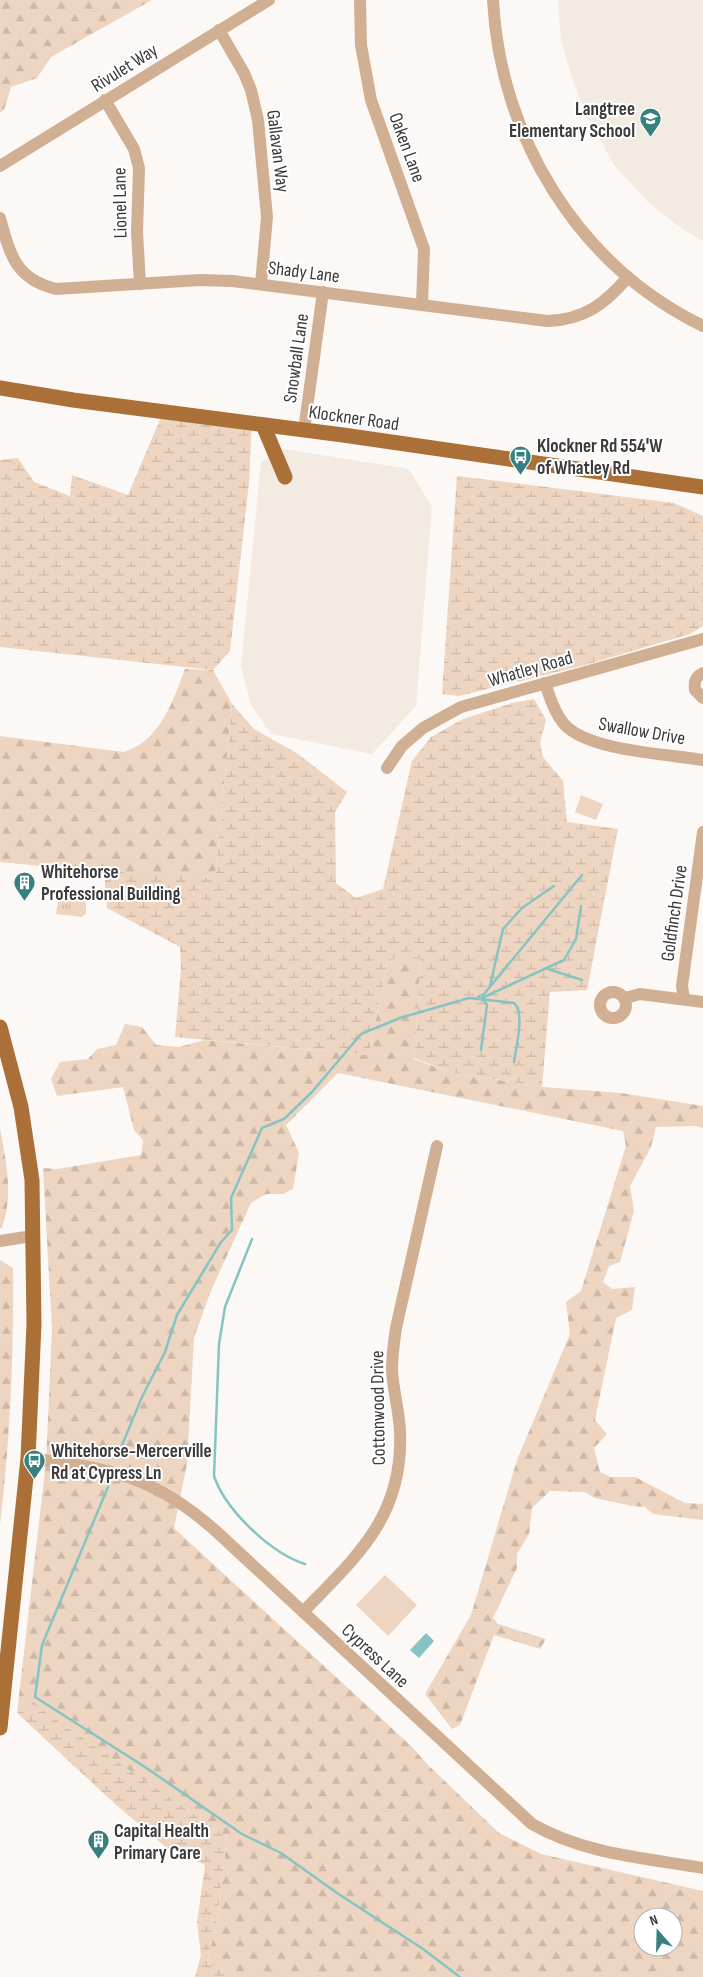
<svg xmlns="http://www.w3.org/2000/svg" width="703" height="1977" font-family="'Sofia Sans Condensed',sans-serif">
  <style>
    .built { fill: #f3eae2 }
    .grass { fill: url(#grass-tufts) }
    .forest { fill: url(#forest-firs); fill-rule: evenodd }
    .wetland { fill: url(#wetland-marsh) }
    .garden { fill: #edd5c1 }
    .water { fill: #86c4c3 }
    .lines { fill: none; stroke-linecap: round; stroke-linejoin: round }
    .stream { stroke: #86c4c3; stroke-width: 2.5 }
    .minor { stroke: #d1af93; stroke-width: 12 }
    .major { stroke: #ab7037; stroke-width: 15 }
    .labels { text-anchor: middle; stroke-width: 4; stroke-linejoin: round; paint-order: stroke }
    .street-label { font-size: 19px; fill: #3c3a3a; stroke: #fff }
    .poi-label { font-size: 19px; font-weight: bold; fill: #3c3a3a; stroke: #fff; text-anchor: start }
  </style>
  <defs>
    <pattern id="grass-tufts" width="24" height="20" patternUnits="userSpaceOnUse" patternTransform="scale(1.25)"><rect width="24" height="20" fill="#edd5c1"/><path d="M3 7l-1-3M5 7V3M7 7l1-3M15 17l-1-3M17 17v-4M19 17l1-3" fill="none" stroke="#ccb8a7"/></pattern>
    <pattern id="forest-firs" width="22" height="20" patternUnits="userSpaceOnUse" patternTransform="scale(1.25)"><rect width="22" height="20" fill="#edd5c1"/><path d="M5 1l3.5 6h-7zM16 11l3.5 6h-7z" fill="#ccb8a7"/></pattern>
    <pattern id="wetland-marsh" width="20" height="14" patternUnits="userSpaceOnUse" patternTransform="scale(1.25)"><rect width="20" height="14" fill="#edd5c1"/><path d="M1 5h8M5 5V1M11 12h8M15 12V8" fill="none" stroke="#ccb8a7"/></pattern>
  </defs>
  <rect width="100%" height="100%" fill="#fbf8f6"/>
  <g class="built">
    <path d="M558,0h145v241l-21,-12 -34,-27 -34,-37 -29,-53 -14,-37 -10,-35z"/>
    <path d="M284,449l125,20 23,38 -16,199 -44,48 -101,-20 -20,-29 -10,-39 20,-204z"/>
  </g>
  <path class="grass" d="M60,888l26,5v21l-5,3 -25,-3z"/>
  <g class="forest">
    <path d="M0,0h152l-101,57 -14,21 -26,9 -7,23 -4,3z"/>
    <path d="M185,669l28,1 19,34 -17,174 -93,-4 -122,-12v-126l124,16c36,-11 49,-51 61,-83z"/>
    <path d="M409,951l12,10 -7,98 35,13 93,15 79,6 82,13v22l-8,-2 -39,1 -5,20 -21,39 4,25 -14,51 -11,4 -6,16 9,7 23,-2 -3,23 -16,8 -21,102 12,14 -13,14 6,24 11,5h24l50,26 18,1v16l-50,-6 -8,-7 -13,-1 -37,-8 -10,-6 -35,-1 -18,17 -3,26 -12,20v14l-24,50 5,6 48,15 -6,10 -46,-14 -34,90 -8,4 -27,-35 46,-79 46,-155 53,-126 -4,-32 15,-11 45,-145 -3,-15 -285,-58 -52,52 13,28 -6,36 -10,5h-17l-15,9 -41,90 -16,45 -7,126 -13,64 236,217 18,20 71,68 42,21 162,37v86h-469l-27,-14 9,-38 11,-88 -194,-132 -16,8 29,-251 6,-133 -9,-161 14,1 84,-14 2,-15 -9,-10 -11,-43 -66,9 -6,-17 9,-17 28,-3 9,-10 19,-4 9,-21 17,3 14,18 23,2 26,-7 164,15 18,-92zM643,1917h30v30h-30z"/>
    <path d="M0,1128c6,33 14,67 2,100h-2z"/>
    <path d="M0,1260l13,8c1,86 -3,171 -13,257z"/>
  </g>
  <g class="wetland">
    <path d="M164,410l88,12 -3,61 -19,168 -17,19 -213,-23v-187l18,-2 16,24 36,14 2,-21 56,20z"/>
    <path d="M457,476l217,27 29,13v110l-13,8 -105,31 -126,31 -17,-2z"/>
    <path d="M534,699l12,21 -6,22 3,15 20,24 4,41 51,7 -31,161 -37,2 -8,95 -93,-15 -35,-14 7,-97 -12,-10 -22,12 -18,92 -194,-18 6,-68 -1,-22 -73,-39 -3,-37 111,7 17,-174 22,25 44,25 49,38 -12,20 1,71 20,15 27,-9 29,-128 19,-24 32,-18 49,-16z"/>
    <path d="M33,1704l194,133 -11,88 -9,38 27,14h-39l6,-22 -4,-33 8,-57 -38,-17 -52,-44 -98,-91z"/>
  </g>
  <g class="garden">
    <path d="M581,795l22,9 -7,16 -21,-8z"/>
    <path d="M385,1575l32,30 -29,31 -32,-31z"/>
  </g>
  <path class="water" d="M426,1633l8,8 -15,17 -9,-8z"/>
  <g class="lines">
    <g class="stream">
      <path d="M548,969l34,11"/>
      <path d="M490,986l13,-57 19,-21 32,-22"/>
      <path d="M478,997l6,-3 98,-119"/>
      <path d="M481,1050l6,-45 -5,-7 82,-38 12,-21 5,-33"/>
      <path d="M252,1239l-27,68 -6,37 -5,132c12,35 57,77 91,88"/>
      <path d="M117,1457l25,-60 23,-45 12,-37 44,-73 11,-12 -1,-32 31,-70 22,-9 28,-27 49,-58 39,-16 69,-20 45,5c11,9 2,45 0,59"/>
      <path d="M108,1487l-66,158 -7,52 110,70 97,67 39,19 56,40 86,56 37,28"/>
    </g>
    <g class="minor">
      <path d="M360,0l1,45 10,55 53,149 -2,56"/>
      <path d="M493,0c7,137 85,265 210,326"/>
      <path d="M219,30l25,43 7,17 7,30 9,97 -6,67"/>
      <path d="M105,100l29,49 5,19 -2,64 3,52"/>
      <path d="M0,166l269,-166"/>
      <path d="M0,218c10,36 15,61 56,71l144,-9 33,1 314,40c37,-1 58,-17 81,-44"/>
      <path d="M304,430l19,-138"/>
      <path d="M703,673c-8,4 -9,9 -8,17l8,8"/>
      <path d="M545,683c5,15 10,31 20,42 24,26 103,29 138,35"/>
      <path d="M387,768l15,-22 21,-18 38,-21 242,-68"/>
      <circle cx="613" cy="1005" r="13"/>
      <path d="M625,998l15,-4 63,8"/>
      <path d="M684,999l-2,-13 21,-154"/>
      <path d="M0,1241l32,-5"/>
      <path d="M28,1458c83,11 126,17 190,75l314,291c52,30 112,34 171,44"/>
      <path d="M303,1612c54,-56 101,-96 97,-181 -1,-21 -7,-41 -8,-61 0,-14 2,-28 4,-42l41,-182"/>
    </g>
    <g class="major">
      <path d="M0,388l73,12 270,35 360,52"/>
      <path d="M263,425l22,52"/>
      <path d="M0,1027l21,80 11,73 2,144 -6,134 -28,270"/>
    </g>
  </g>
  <defs>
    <symbol id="school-pin" viewBox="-11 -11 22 30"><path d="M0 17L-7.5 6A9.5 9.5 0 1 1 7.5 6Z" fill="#378080" stroke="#fff"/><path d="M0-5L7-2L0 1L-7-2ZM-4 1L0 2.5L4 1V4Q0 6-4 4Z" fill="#fff"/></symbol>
    <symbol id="bus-pin" viewBox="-11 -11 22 30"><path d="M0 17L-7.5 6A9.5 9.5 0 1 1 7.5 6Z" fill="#378080" stroke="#fff"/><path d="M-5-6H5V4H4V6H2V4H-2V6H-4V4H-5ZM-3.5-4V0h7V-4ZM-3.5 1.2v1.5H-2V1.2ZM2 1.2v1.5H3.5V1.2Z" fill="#fff"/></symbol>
    <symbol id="building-pin" viewBox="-11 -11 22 30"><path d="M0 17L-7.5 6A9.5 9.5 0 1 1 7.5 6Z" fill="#378080" stroke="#fff"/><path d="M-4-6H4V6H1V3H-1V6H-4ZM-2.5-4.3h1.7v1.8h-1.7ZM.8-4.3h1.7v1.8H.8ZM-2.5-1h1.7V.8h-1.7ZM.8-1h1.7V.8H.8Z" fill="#fff"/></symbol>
  </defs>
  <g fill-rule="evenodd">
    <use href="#school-pin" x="638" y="106" width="25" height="34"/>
    <use href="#bus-pin" x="508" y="444" width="25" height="34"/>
    <use href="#building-pin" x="12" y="870" width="25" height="34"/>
    <use href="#bus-pin" x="22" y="1448" width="25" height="34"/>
    <use href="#building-pin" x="86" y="1828" width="25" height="34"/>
  </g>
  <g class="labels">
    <g class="street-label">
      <text transform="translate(124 67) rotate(-32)" y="7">Rivulet Way</text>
      <text transform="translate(408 147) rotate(70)" y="7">Oaken Lane</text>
      <text transform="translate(279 151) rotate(83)" y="7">Gallavan Way</text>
      <text transform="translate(119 203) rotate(-91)" y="7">Lionel Lane</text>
      <text transform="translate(304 271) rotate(7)" y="7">Shady Lane</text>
      <text transform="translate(295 358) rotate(-82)" y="7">Snowball Lane</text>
      <text transform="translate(354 417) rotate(8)" y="7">Klockner Road</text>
      <text transform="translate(530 668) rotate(-16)" y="7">Whatley Road</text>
      <text transform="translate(642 730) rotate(10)" y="7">Swallow Drive</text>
      <text transform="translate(673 913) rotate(-82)" y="7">Goldfinch Drive</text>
      <text transform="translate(377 1408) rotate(-91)" y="7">Cottonwood Drive</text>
      <text transform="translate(376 1655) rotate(43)" y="7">Cypress Lane</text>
    </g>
    <g class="poi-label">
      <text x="635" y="115" text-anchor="end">Langtree<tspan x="635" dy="22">Elementary School</tspan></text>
      <text x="537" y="452">Klockner Rd 554'W<tspan x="537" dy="22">of Whatley Rd</tspan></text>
      <text x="41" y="878">Whitehorse<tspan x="41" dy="22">Professional Building</tspan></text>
      <text x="51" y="1457">Whitehorse-Mercerville<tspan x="51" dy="22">Rd at Cypress Ln</tspan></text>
      <text x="114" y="1837">Capital Health<tspan x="114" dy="22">Primary Care</tspan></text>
    </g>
  </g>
  <g transform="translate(658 1932) rotate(340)"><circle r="24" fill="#ffffff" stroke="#b1b0b0"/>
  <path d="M0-4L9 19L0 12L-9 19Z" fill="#378080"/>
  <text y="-8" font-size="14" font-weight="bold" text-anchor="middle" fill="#3c3a3a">N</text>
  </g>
</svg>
